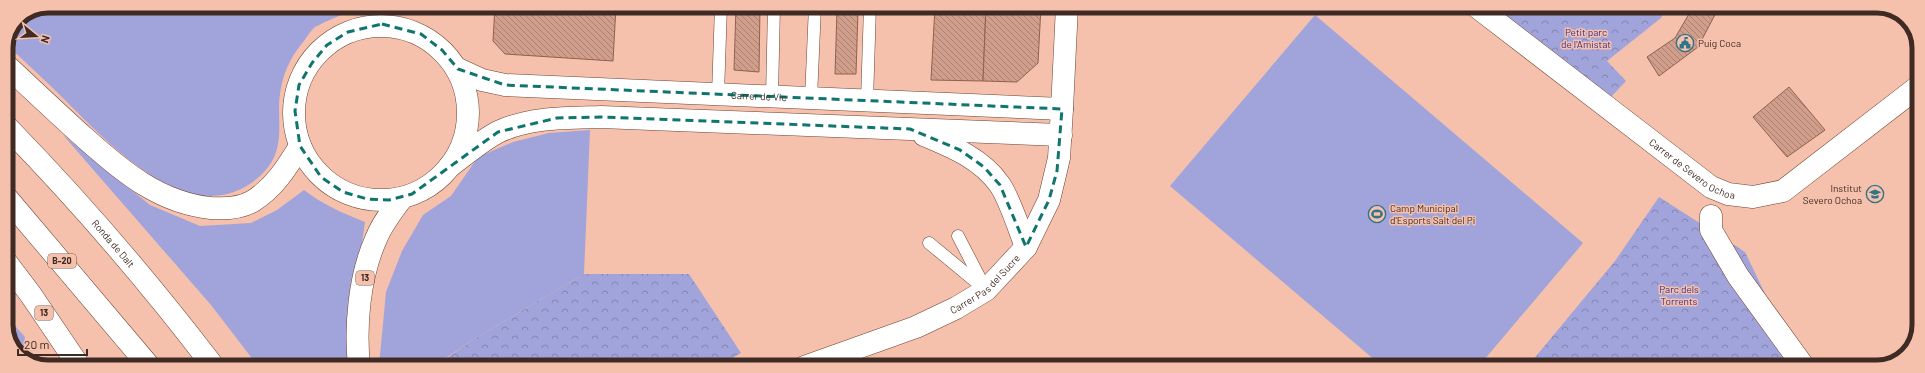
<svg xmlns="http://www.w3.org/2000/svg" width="1925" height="373" font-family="Barlow,sans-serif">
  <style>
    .green { fill: #a0a4da }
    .park { fill: url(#park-crowns) }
    .building { fill: url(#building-back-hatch); stroke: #906150 }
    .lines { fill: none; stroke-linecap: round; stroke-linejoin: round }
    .lane-casing { stroke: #6e4231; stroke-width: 13 }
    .street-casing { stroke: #6e4231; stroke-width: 23 }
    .secondary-casing { stroke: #6e4231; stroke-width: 23 }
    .highway-casing { stroke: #6e4231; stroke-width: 23 }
    .lane { stroke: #fff; stroke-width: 12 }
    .street { stroke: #fff; stroke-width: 22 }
    .secondary { stroke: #fff; stroke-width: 22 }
    .highway { stroke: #fff; stroke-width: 22 }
    .marked { fill: none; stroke: #0f766e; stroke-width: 3; stroke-dasharray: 8 5; stroke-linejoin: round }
    .labels { text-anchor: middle; stroke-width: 3; stroke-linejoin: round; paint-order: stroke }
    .shield { fill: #f5c0ac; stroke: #76584c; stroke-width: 1 }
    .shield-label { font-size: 9px; font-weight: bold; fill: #3f2b23 }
    .park-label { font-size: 10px; fill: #362c8a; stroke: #f5c0ac }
    .poi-label { font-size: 10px; fill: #3f2b23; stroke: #f5c0ac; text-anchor: start }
    .street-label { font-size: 10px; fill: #3f2b23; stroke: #f5c0ac }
    .rim { fill: none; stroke: #3f2b23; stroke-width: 5 }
  </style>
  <defs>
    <pattern id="park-crowns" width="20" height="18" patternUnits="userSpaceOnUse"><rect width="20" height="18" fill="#a0a4da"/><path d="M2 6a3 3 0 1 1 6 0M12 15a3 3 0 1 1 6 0" fill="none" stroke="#8486b0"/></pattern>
    <pattern id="building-back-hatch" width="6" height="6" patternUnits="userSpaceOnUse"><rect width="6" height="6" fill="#d19e8b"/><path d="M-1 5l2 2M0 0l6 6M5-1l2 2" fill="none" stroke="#ab8171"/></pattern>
  </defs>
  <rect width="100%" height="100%" fill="#f5c0ac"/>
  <g class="green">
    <path d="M48,6h310l-1,3c-14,5 -29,11 -42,18 -4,3 -8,10 -11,14 -17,20 -24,40 -25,66 0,16 2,33 -4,48 -6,15 -20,27 -34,34 -62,31 -137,-50 -177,-90 -18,-18 -38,-36 -57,-54l11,-27z"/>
    <path d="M1315,15l268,228 -105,124h-95l-213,-181z"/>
    <path d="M590,130l-6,144 -110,65 -37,25v2h-58l7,-74 16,-41 21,-36 28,-19 27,-39 35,-15 36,-9z"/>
    <path d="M63,135l87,70 50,21 51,-3 26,-13 27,-20c19,15 39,23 61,32l-3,21 -4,123h-100l-47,-61z"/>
    <path d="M6,316l19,21 -2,14h-7l-10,-20z"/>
  </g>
  <g class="park">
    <path d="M1495,7h172l-6,11 -54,43 19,20 -15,16z"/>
    <path d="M1659,197l86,55 25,52 42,63h-285l88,-106z"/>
    <path d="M584,274h105l52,79 -25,14 -279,-1v-1l37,-26z"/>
  </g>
  <g class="building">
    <path d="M495,6h121l-3,55 -108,-7 -12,-13z"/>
    <path d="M736,6h24l-1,66 -25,-2z"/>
    <path d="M883,6h52l-1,7 -51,-3z"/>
    <path d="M935,6h51l-3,75 -52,-1z"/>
    <path d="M986,6h55l-3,57 -21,19 -34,-1z"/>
    <path d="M1693,7h26l-21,40 -39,29 -12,-19 28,-19z"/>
    <path d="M837,10l21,1 -2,63h-21z"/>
    <path d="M1789,87l36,43 -38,27 -34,-40z"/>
  </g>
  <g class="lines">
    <defs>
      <g id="lane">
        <path d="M718,94l3,-88"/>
        <path d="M772,96l2,-90"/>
        <path d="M811,98l4,-92"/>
        <path d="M867,101l3,-95"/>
        <path d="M958,236l26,50"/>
        <path d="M929,243l57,47"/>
      </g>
      <g id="street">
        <path id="s1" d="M1477,7l234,180 17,7 25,3 30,-6 136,-105"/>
        <circle cx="381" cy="113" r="87"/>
        <path id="s2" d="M458,69l24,11 23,5 557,24 5,-103"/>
        <path d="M1711,216v14l27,46 66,91"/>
      </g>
      <g id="secondary">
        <path d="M924,135c29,12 58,24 76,50 10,15 19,44 26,62"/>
        <path d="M450,166c15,-11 31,-25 48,-34 32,-15 69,-14 103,-15l460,18"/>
        <path id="s3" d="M804,367l112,-40 40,-19 30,-18 40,-43 23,-47 10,-42 3,-49"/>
      </g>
      <g id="highway">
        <path d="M6,65c27,25 53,50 80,74 37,33 74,64 125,69 14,1 30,0 42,-7 22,-14 34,-34 47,-55"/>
        <path id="s4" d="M6,126c74,76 143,156 207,240"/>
        <path d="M6,197l143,169"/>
        <path d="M6,262l25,33 48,71"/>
        <path d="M359,366c-4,-40 0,-89 17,-127 6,-15 16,-28 26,-41"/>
      </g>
    </defs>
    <use href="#lane" class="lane-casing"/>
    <use href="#street" class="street-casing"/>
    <use href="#secondary" class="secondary-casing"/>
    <use href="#highway" class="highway-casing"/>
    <use href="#lane" class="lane"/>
    <use href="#street" class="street"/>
    <use href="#secondary" class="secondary"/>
    <use href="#highway" class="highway"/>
  </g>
  <path class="marked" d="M382,24l39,10 21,16 16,19 47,16 557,24 -5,62 -8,29 -23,47 -26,-62 -16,-18 -24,-17 -50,-21 -309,-12 -44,1 -59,14 -86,62 -23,6 -22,-1 -24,-7 -22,-15 -21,-31 -5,-35 4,-26 13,-22 15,-18 21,-13z"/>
  <defs>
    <symbol id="civic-ring" viewBox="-11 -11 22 22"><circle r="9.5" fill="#f5c0ac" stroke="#337387" stroke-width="1.5"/><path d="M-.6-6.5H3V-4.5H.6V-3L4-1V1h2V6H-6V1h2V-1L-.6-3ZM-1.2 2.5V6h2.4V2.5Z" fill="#337387"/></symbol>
    <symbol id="school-ring" viewBox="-11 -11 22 22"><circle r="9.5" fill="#f5c0ac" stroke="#337387" stroke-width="1.5"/><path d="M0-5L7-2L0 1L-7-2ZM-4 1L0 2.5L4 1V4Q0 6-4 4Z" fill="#337387"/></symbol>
    <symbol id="stadium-ring" viewBox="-11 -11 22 22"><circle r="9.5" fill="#f5c0ac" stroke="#337387" stroke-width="1.5"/><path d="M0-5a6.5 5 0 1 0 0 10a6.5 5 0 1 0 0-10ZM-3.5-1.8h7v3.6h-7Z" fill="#337387"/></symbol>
  </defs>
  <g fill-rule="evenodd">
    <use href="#civic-ring" x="1675" y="33" width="20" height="20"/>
    <use href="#school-ring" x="1865" y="184" width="20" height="20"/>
    <use href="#stadium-ring" x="1367" y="204" width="20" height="20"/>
  </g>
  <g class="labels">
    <g class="shield">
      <rect x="48" y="254" width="28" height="14" rx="3"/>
      <rect x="356" y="271" width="18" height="14" rx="3"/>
      <rect x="35" y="306" width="18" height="14" rx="3"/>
    </g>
    <g class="shield-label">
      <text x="62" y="264">B-20</text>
      <text x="365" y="281">13</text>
      <text x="44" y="316">13</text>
    </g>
    <g class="park-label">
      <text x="1586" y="36">Petit parc<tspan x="1586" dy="12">de l'Amistat</tspan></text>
      <text x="1679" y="293">Parc dels<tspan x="1679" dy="12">Torrents</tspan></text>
    </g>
    <g class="poi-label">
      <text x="1698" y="47">Puig Coca</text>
      <text x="1862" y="192" text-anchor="end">Institut<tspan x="1862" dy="12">Severo Ochoa</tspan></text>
      <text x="1390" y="212">Camp Municipal<tspan x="1390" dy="12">d'Esports Salt del Pi</tspan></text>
    </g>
    <g class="street-label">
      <text dy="4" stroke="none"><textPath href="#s2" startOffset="304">Carrer de Vic</textPath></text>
      <text dy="4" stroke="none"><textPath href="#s1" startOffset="270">Carrer de Severo Ochoa</textPath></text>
      <text dy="4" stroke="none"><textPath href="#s4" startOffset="159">Ronda de Dalt</textPath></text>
      <text dy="4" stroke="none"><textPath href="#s3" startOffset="201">Carrer Pas del Sucre</textPath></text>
    </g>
  </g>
  <path d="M0 0H1925V373H0ZM48 13H1877A35 35 0 0 1 1912 48V325A35 35 0 0 1 1877 360H48A35 35 0 0 1 13 325V48A35 35 0 0 1 48 13Z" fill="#f5c0ac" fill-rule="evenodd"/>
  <path class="rim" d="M48 13H1877A35 35 0 0 1 1912 48V325A35 35 0 0 1 1877 360H48A35 35 0 0 1 13 325V48A35 35 0 0 1 48 13Z"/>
  <g transform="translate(36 36) rotate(108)" stroke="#f5c0ac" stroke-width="3" paint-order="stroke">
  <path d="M0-3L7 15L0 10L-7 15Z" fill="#3f2b23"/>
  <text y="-6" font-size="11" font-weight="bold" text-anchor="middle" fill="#3f2b23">N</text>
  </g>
  <path d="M18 349v6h69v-6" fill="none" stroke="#3f2b23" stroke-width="2"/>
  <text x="24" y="349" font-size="12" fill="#3f2b23" stroke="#f5c0ac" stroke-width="3" paint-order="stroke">20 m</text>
</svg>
